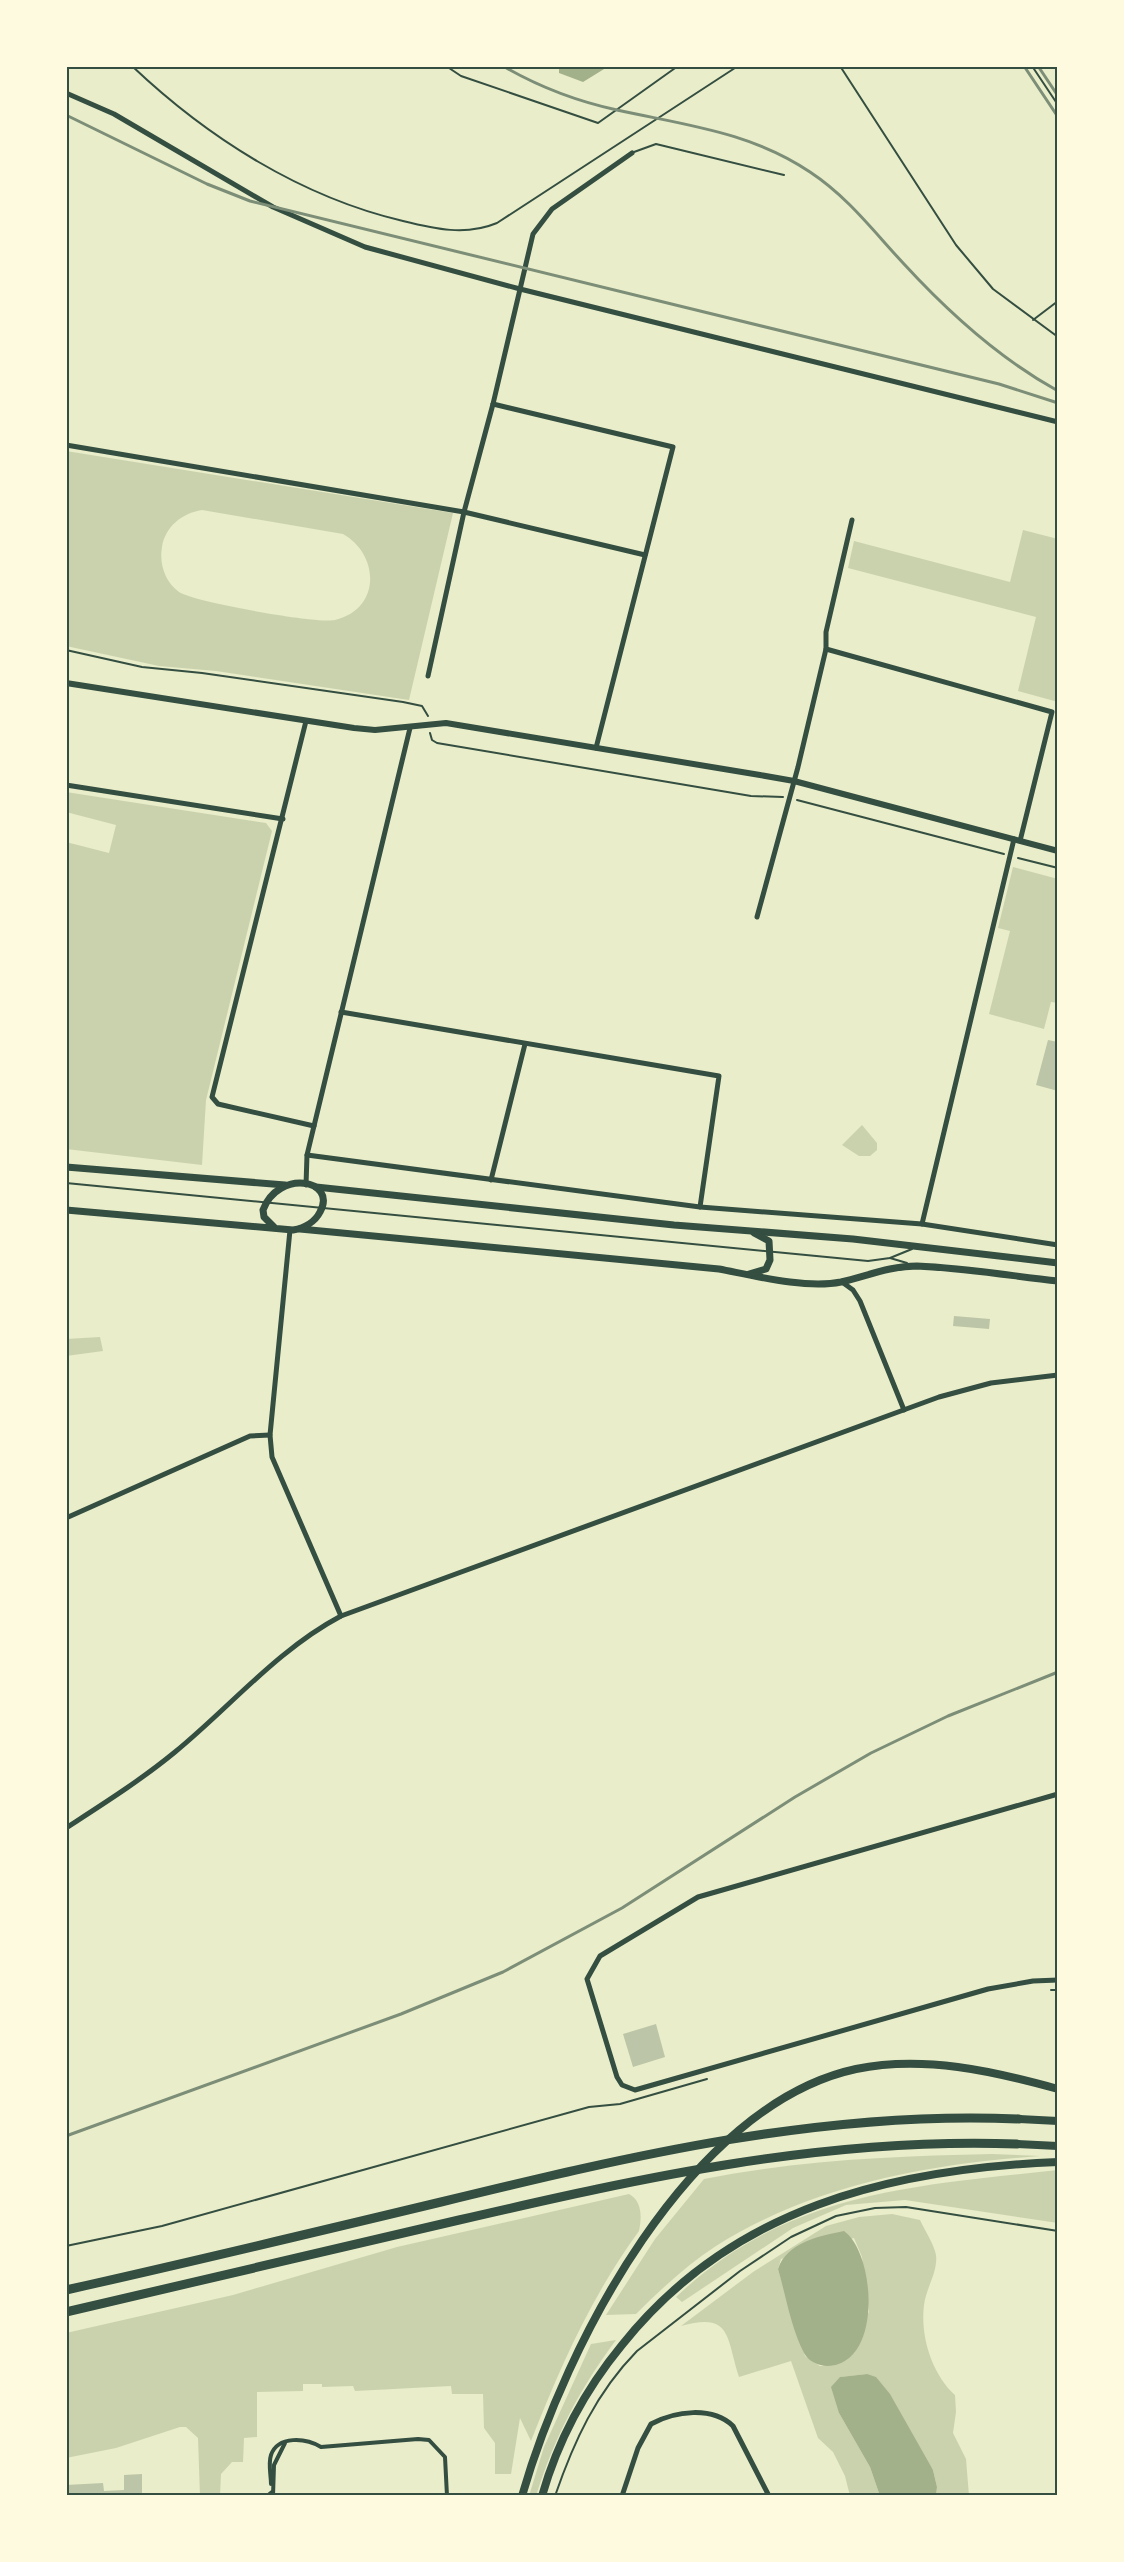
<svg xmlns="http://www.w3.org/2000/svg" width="1124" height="2562" font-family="Figtree,sans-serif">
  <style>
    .green { fill: #cad2ad; fill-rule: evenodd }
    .water { fill: #a3b18a }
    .building { fill: #bcc5a7 }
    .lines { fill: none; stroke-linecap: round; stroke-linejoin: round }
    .path { stroke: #344e41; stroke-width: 2 }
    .service { stroke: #344e41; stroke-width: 2 }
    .pedestrian { stroke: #344e41; stroke-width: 4 }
    .minor { stroke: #344e41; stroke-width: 5 }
    .tertiary { stroke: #344e41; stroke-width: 6 }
    .secondary { stroke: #344e41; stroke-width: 7 }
    .trunk { stroke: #344e41; stroke-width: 8 }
    .motorway { stroke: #344e41; stroke-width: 9 }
    .rail { stroke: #7c8e77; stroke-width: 3 }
    .neatline { fill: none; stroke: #344e41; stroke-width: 2 }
  </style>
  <rect width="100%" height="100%" fill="#e9edc9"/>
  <g class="green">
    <path d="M66,451l387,62 -44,187 -193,-29 -57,-5 -93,-20zM202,510l141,24c37,21 38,75 -8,86 -18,4 -141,-18 -156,-28 -14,-10 -20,-28 -17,-45 3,-20 20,-34 40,-37z"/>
    <path d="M1023,530l35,9v163l-40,-11 18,-74 -188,-49 6,-27 156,41z"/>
    <path d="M66,792l200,31 6,8 -66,269 -4,65 -136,-16v-307l43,11 7,-28 -50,-13z"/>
    <path d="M1013,867l45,12v124l-7,-1 -7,27 -55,-15 21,-83 -12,-3z"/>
    <path d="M862,1125l15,18v7l-7,6h-11l-17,-11z"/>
    <path d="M100,1337l3,14 -37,5v-17z"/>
    <path d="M992,2154l48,2c-112,8 -228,29 -324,90 -29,19 -55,43 -80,68l-30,1 49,-76 49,-60c95,-19 191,-23 288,-25z"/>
    <path d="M1058,2170v53l-153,-23 -59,5 -53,23 -111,74 -6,-5c112,-106 238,-111 382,-127z"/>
    <path d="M629,2194c13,7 13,23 10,37 -48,66 -78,134 -108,210l-11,-23 -9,56h-16v-31l-11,-15 -1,-34h-31l-1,-8 -96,5 -2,-5 -31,1v-3h-19v7l-46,1v45l-13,1 -1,24h-11l-11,12 -1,22h-20l-2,-58 -12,-11h-6l-64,21 -50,10v-125l167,-38 164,-48z"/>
    <path d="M892,2214l28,6c5,11 14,24 16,35 2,17 -10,33 -12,50 -4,31 8,69 31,90l1,17 -3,21 13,26 3,37h-33l1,-9 -4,-17 -66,-96 -27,3 -1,36 31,54 10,29h-30l-5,-20 -12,-24 -15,-14 -27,-77 -52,16c-13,-40 -7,-65 -58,-51l72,-54 73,-46 33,-9zM854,2238l8,19 7,55 -36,54h-13l-15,-10 -27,-87 3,-10z"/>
    <path d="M616,2340c-37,50 -61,96 -80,156h-7l15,-49 47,-103z"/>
  </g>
  <g class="water">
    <path d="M559,66h50l-26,16 -24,-9z"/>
    <path d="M844,2231c32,23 39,134 -17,135 -8,0 -19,-5 -23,-13 -13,-25 -18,-57 -26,-84 9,-27 42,-33 66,-38z"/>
    <path d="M867,2374l9,3 14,17 43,76 4,17 -1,9h-56l-10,-29 -31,-54 -8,-26 9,-10z"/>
  </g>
  <g class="building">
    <path d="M1048,1040l10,2v49l-22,-6z"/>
    <path d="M954,1316l36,3 -1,10 -36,-3z"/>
    <path d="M656,2024l9,33 -32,10 -10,-33z"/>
    <path d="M142,2474v22h-76v-11l37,-2 1,8 20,-1v-15z"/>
  </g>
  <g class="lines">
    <g class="path">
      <path d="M66,650l76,17 60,6 201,29 19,4 6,10"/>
      <path d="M430,733l2,7 5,3 314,53 32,1"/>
      <path d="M797,800l207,54"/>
      <path d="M1018,858l40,10"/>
      <path d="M1051,1990h7"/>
      <path d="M66,2246l96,-20 427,-119 31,-3 87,-25"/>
    </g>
    <g class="service">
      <path d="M132,66c76,72 169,131 271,155 32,8 63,15 94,2l241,-157"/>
      <path d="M446,66l15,10 137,47 80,-57"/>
      <path d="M840,66l116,179 37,44 65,48"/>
      <path d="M1032,66l26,39"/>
      <path d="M634,152l22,-8 128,31"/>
      <path d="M1033,320l25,-19"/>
      <path d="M66,1183l802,78 22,-3 22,-9"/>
      <path d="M890,1258l17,5"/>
      <path d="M555,2496c19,-55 41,-103 82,-145l103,-80 51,-34 45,-21 39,-8 31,-1 152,24"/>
    </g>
    <g class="pedestrian">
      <path d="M271,2484c0,-9 -3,-20 0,-29 7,-20 35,-17 50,-8l97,-8 11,1 16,17 2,39"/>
      <path d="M267,2496l5,-4"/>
      <path d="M273,2496l1,-31 11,-22"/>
    </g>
    <g class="minor">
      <path d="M66,93l48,21 159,93 92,40 155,42 538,133"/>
      <path d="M493,404l180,43 -77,301"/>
      <path d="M66,445l398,67 181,43"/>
      <path d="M826,649l226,63 -32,129"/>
      <path d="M428,676l36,-164 29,-108 40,-170 19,-25 80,-56"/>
      <path d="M306,721l-94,376 6,7 96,22"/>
      <path d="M66,785l217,34"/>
      <path d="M757,917l41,-150 28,-118v-17l26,-112"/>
      <path d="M341,1012l378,64 -19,131"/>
      <path d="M307,1155l393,52 222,17 136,21"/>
      <path d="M491,1180l34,-136"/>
      <path d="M306,1185l1,-30 7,-29 96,-398"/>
      <path d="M922,1224l92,-385"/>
      <path d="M290,1230l-20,205 2,22 69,159"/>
      <path d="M842,1282l11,8 7,11 44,109"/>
      <path d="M66,1518l184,-82 20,-1"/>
      <path d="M1058,1794l-360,103 -98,59 -13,23 30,98 5,8 13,5 353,-101 45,-8 25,-1"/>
      <path d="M66,1828c37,-24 75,-48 109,-76 55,-45 102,-102 166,-136l598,-219 52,-14 67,-8"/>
      <path d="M622,2496l16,-48 13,-24c24,-13 61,-18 82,2l36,70"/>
    </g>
    <path class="tertiary" d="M66,683l288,45 21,2 71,-7 314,52 34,6 264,70"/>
    <g class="secondary">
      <path d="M66,1167l219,18"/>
      <path d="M316,1187l358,38 179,14 205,24"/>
      <path d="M66,1210l227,20c11,-2 22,-8 27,-18 18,-33 -42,-43 -57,-2l1,7 10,10"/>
      <path d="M300,1229l419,40c36,7 87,20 122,13 26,-6 49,-16 76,-16 47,2 95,10 141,15"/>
      <path d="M749,1274l17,-5 4,-9 -1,-19 -15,-8"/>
    </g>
    <g class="trunk">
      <path d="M1019,2119l39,2"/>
      <path d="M1017,2144l41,2"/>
      <path d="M522,2496c43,-150 167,-391 334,-427 67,-14 137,2 202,20"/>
      <path d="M542,2496c16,-56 43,-106 80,-151 109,-137 268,-176 436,-183"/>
    </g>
    <g class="motorway">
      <path d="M66,2290c125,-28 250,-58 375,-88 189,-46 382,-92 578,-83"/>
      <path d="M66,2312c131,-31 262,-62 393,-92 186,-43 366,-83 558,-76"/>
    </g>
    <g class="rail">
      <path d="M503,66c36,21 73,35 114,44 68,15 134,22 193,62 38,25 64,60 94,92 45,49 96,95 154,127"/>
      <path d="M1024,66l34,51"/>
      <path d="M1038,66l20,30"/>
      <path d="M66,115l141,69 43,17 749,183 59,19"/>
      <path d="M66,2136l335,-122 102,-42 119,-64 173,-111 76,-44 77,-37 110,-44"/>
    </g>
  </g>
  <rect width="1124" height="2562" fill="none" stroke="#fefae0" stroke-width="135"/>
  <rect x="68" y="68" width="988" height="2426" class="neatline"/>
</svg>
